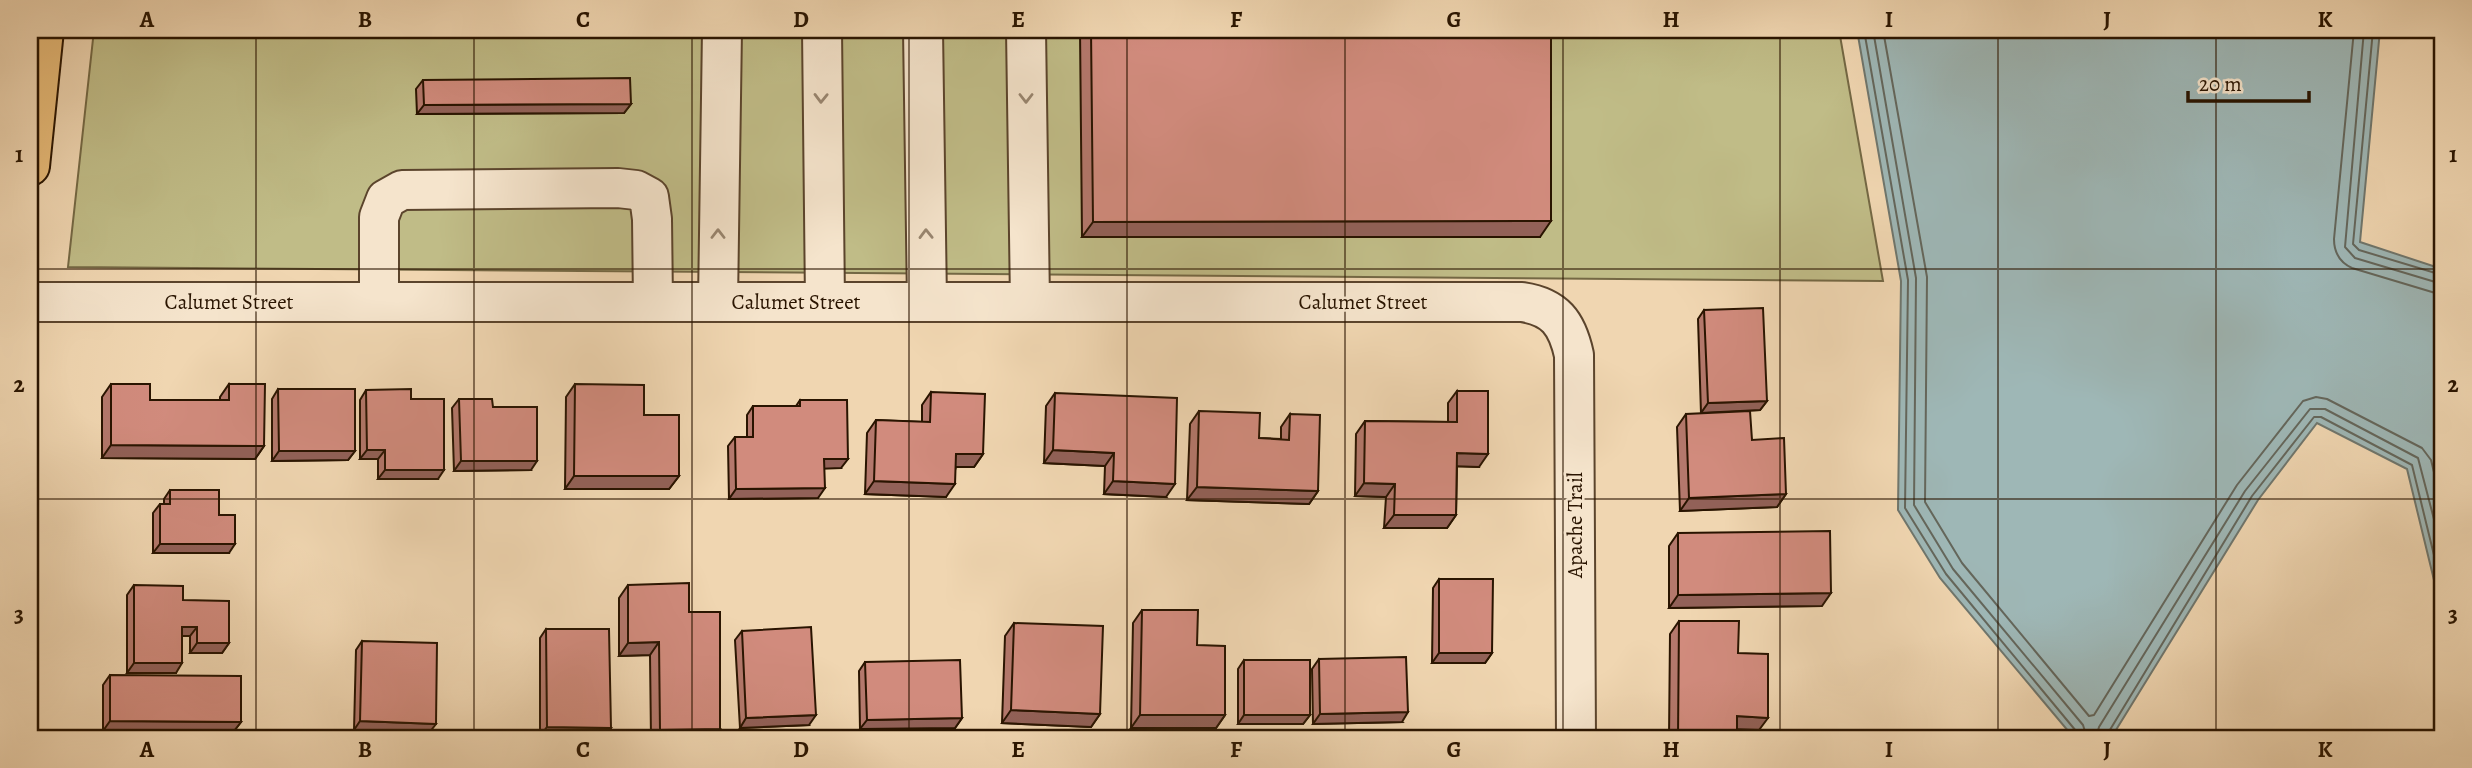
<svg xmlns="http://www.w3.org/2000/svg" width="2472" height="768" font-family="Alegreya,serif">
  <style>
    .green { fill: #c0bc87; stroke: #746844; stroke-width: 2 }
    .water { fill: #9eb7b6; stroke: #6f766d; stroke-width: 2 }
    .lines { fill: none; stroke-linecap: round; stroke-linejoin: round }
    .shore { stroke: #64665b; stroke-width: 2 }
    .minor-casing { stroke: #5b442c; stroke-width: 42 }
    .major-casing { stroke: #291400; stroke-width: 42 }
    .minor { stroke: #f5e4cc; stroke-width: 38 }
    .major { stroke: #e8bb78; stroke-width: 38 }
    .wall { fill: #b4786c; stroke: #291400; stroke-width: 2 }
    .shaded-wall { fill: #926158; stroke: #291400; stroke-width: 2 }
    .building { fill: #d18b7d; stroke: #291400; stroke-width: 2 }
    .oneway { stroke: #998670 }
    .grid { fill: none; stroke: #291400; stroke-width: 2; stroke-opacity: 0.55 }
    .labels { text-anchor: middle; stroke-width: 5; stroke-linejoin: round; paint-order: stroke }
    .street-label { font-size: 21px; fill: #291400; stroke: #f5e4cc }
    .neatline { fill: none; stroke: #291400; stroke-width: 2.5 }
    .grid-label { font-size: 23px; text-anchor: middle; font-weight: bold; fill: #291400 }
  </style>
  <rect width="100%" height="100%" fill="#f0d6b1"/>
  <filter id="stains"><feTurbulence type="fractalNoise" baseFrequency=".00286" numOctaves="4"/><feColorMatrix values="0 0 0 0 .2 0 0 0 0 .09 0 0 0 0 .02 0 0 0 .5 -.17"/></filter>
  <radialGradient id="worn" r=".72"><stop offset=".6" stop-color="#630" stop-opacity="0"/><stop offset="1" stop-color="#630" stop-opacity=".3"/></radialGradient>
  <path class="green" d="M94,30h1745l44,251 -1815,-14z"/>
  <path class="water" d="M1857,30h523l-20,212 82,27v344l-35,-144 -90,-46 -59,77 -147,238h-37l-134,-160 -42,-68 3,-229z"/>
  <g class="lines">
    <g class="shore">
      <path d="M1864,30l44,250 -3,228 41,66 130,157 2,7"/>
      <path d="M1873,30l43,248 -2,227 39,64 130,156 4,13"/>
      <path d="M1883,30l44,247 -2,225 37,61 127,153 5,-1 143,-230 66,-84 13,-4 11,2 95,49 9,12 11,45"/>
      <path d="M2354,30l-20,209c0,13 5,23 18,29l90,27"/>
      <path d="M2364,30l-19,217 10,11 87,26"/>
      <path d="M2373,30l-20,214 6,6 83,25"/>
      <path d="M2096,738l3,-11 146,-236 65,-82h15l93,49 24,92"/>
      <path d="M2105,738l147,-242 62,-79h7l91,48 30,123"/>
    </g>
    <defs>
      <g id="minor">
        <path d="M822,30l3,272"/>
        <path d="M923,30l4,272"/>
        <path d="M1026,30l4,272"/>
        <path d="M30,302h1492c33,5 45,21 52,53l2,383"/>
        <path d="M379,302v-85l7,-18 16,-9 216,-2 18,2 13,7 3,22 1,83"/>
        <path d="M718,302l4,-272"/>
      </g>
      <path id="major" d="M30,166l14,-136"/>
    </defs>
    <use href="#minor" class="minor-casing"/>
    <use href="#major" class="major-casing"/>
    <use href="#minor" class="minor"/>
    <use href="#major" class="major"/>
  </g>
  <g class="wall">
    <path d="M1080,30h471l-11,207h-458z"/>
    <path d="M423,80l208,24 -7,9 -207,1 -1,-25z"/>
    <path d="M1704,310l63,91 -7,9 -59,3 -3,-94z"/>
    <path d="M111,384l39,16h70v-3l9,-13 35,62 -9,13 -153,-1v-61z"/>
    <path d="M575,384l69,31 35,61 -10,13h-104l1,-92z"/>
    <path d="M278,389l77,62 -7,9 -76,1v-62z"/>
    <path d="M366,390l45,9 27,80h-60v-20h-18v-59z"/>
    <path d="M1457,391l22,76 -22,-1 -1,49 -9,13h-63l2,-31 -31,-1 1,-62 9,-13 83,1v-19z"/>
    <path d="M931,392l52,62 -9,13h-18l-10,30 -81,-3 2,-61 9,-13 46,2v-17z"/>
    <path d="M1055,393l111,104 -62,-3 1,-28 -61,-3 2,-57z"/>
    <path d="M459,399l34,8 38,63 -77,1 -2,-63z"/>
    <path d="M800,400l41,68h-17l-6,30 -89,1 -1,-53 7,-9h12v-22l6,-9h43z"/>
    <path d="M1199,411l60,27 22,1v-12l9,-13 28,77 -9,13 -122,-4 3,-76z"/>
    <path d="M1686,414l66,26 34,54 -9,13 -97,4 -3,-84z"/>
    <path d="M170,490l49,25 10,38h-76v-40l7,-9h4v-5z"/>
    <path d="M1678,533l144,73 -153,2v-62z"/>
    <path d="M1439,579l53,74 -7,10h-53l1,-75z"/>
    <path d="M134,585l49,15 46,43 -7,10h-32v-17h-8l-6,37h-49v-78z"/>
    <path d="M628,585l61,27 31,117 -6,9h-63l-1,-83 -31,1v-58z"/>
    <path d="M1142,610l55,35 28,70 -9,13h-85l2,-105z"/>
    <path d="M1679,621l59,32 21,77h-22v8h-68l1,-104z"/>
    <path d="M1014,623l86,91 -9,13 -89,-4 3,-87z"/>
    <path d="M546,629l65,99 -7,9 -64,-1v-98z"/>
    <path d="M742,631l67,94 -69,3 -5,-88z"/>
    <path d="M362,641l67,92 -75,-3 2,-80z"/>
    <path d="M1319,659l83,63 -89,2 -1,-55z"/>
    <path d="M1244,660l66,55 -7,9h-65v-55z"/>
    <path d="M865,662l97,56 -7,10 -95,1 -1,-58z"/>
    <path d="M110,675l131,47 -7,9h-131v-46z"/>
  </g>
  <g class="shaded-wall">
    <path d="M631,104l-7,9 -207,1 7,-9z"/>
    <path d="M1551,221l-11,16h-458l11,-15z"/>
    <path d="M1767,401l-7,9 -59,3 7,-10z"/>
    <path d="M111,445l153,1 -9,13 -153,-1z"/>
    <path d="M367,450h18l-7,9h-18z"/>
    <path d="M1053,450l61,3 -9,13 -61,-3z"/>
    <path d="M279,451h76l-7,9 -76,1z"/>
    <path d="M1457,453l31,1 -9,13 -31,-1z"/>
    <path d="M956,454h27l-9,13h-27z"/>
    <path d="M824,459h24l-7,9 -24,1z"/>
    <path d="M461,461h76l-6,9 -77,1z"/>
    <path d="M385,470h59l-6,9h-60z"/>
    <path d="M574,476h105l-10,13h-104z"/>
    <path d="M874,481l81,3 -9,13 -81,-3z"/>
    <path d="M1113,481l62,3 -9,13 -62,-3z"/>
    <path d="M1364,483l31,1 -9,13 -31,-1z"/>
    <path d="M1197,487l121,4 -9,13 -122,-4z"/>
    <path d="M825,488l-7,10 -89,1 7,-10z"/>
    <path d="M1786,494l-9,13 -97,4 9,-13z"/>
    <path d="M1394,515h62l-9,13h-63z"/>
    <path d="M160,544h75l-6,9h-76z"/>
    <path d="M1831,593l-9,13 -153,2 9,-13z"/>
    <path d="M182,627h15l-7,9h-14z"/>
    <path d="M659,642l-9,13 -31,1 9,-13z"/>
    <path d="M197,643h32l-7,10h-32z"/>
    <path d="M1439,653h53l-7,10h-53z"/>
    <path d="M134,663h48l-6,10h-49z"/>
    <path d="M1011,710l89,4 -9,13 -89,-4z"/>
    <path d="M1408,712l-6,10 -89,2 7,-10z"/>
    <path d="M816,715l-7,10 -69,3 6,-10z"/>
    <path d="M1140,715h85l-9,13h-85z"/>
    <path d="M1244,715h66l-7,9h-65z"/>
    <path d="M1737,716l31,2 -9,12 -31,-1z"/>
    <path d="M962,718l-7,10 -95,1 7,-9z"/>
    <path d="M110,721l131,1 -7,9h-131z"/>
    <path d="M360,721l76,3 -7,9 -75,-3z"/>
    <path d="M547,727l64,1 -7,9 -64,-1z"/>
    <path d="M720,729l-6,9h-59l5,-8z"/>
  </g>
  <g class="building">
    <path d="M1091,30h460v191l-458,1z"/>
    <path d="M630,78l1,26 -207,1 -1,-25z"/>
    <path d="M1763,308l4,93 -59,2 -4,-93z"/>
    <path d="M111,384h39v16h79v-16h36l-1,62 -153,-1z"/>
    <path d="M575,384l69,1v30h35v61h-105z"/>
    <path d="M278,389h77v62h-76z"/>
    <path d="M411,389v10h33v71h-59v-20h-18l-1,-60z"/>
    <path d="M1457,391h31v63l-31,-1 -1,62h-62l1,-31 -31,-1 1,-62 92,1z"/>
    <path d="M931,392l54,2 -2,60h-27l-1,30 -81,-3 2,-61 54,2z"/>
    <path d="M1055,393l122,5 -2,86 -62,-3 1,-28 -61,-3z"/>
    <path d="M459,399h33l1,8h44v54h-76z"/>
    <path d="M800,400h47l1,59h-24l1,29 -89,1 -1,-52h18v-31h47z"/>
    <path d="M1199,411l61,2 -1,25 30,2 1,-26 30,1 -2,76 -121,-4z"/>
    <path d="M1750,411l2,29 32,-2 2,56 -97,4 -3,-84z"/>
    <path d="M170,490h49v25h16v29h-75v-40h10z"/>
    <path d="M1830,531l1,62 -153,2v-62z"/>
    <path d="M1439,579h54l-1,74h-53z"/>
    <path d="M689,583v29h31v117l-60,1 -1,-88 -31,1v-58z"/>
    <path d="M134,585l49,1v14l46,1v42h-32v-16h-15v36h-48z"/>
    <path d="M1142,610h56l-1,35 28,1v69h-85z"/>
    <path d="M1679,621h60l-1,32 30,1v64l-31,-2v22h-59z"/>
    <path d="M1014,623l89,3 -3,88 -89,-4z"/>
    <path d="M811,627l5,88 -70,3 -4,-87z"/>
    <path d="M546,629h63l2,99 -64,-1z"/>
    <path d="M362,641l75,2 -1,81 -76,-3z"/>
    <path d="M1406,657l2,55 -88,2 -1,-55z"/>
    <path d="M960,660l2,58 -95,2 -2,-58z"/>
    <rect x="1244" y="660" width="66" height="55"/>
    <path d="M110,675l131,1v46l-131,-1z"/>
  </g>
  <defs><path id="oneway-chevron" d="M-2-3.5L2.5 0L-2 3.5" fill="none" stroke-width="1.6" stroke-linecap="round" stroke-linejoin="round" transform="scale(1.75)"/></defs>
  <g class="oneway">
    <use href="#oneway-chevron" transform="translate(821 98) rotate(91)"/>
    <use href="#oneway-chevron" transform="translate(1026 98) rotate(90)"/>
    <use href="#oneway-chevron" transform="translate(718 234) rotate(-90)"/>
    <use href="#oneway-chevron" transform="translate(926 234) rotate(-91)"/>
  </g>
  <path class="grid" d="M256,30v708M474,30v708M692,30v708M909,30v708M1127,30v708M1345,30v708M1563,30v708M1780,30v708M1998,30v708M2216,30v708M30,269h2412M30,499h2412"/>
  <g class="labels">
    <g class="street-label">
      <text x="229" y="309">Calumet Street</text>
      <text x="796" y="309">Calumet Street</text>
      <text x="1363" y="309">Calumet Street</text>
      <text transform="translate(1575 525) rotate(-90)" y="7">Apache Trail</text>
    </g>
  </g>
  <rect width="2472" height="768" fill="none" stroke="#f0d6b1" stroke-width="77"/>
  <path d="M2188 91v10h121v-10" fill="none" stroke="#291400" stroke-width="3.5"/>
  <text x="2199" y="91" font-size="21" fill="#291400" stroke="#f5e4cc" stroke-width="5" paint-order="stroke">20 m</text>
  <rect x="38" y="38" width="2396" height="692" class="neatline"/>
  <g class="grid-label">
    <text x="147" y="27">A</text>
    <text x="365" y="27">B</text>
    <text x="583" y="27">C</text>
    <text x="801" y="27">D</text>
    <text x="1018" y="27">E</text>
    <text x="1236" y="27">F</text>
    <text x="1454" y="27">G</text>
    <text x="1671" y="27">H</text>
    <text x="1889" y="27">I</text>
    <text x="2107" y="27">J</text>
    <text x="2325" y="27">K</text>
    <text x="19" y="162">1</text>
    <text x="2453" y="162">1</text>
    <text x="19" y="392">2</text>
    <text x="2453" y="392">2</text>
    <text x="19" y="622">3</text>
    <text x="2453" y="622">3</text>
    <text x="147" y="757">A</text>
    <text x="365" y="757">B</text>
    <text x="583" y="757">C</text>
    <text x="801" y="757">D</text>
    <text x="1018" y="757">E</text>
    <text x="1236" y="757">F</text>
    <text x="1454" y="757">G</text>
    <text x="1671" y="757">H</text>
    <text x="1889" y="757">I</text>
    <text x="2107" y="757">J</text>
    <text x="2325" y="757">K</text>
  </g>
  <rect width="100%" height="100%" filter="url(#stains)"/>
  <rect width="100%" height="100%" fill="url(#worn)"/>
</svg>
